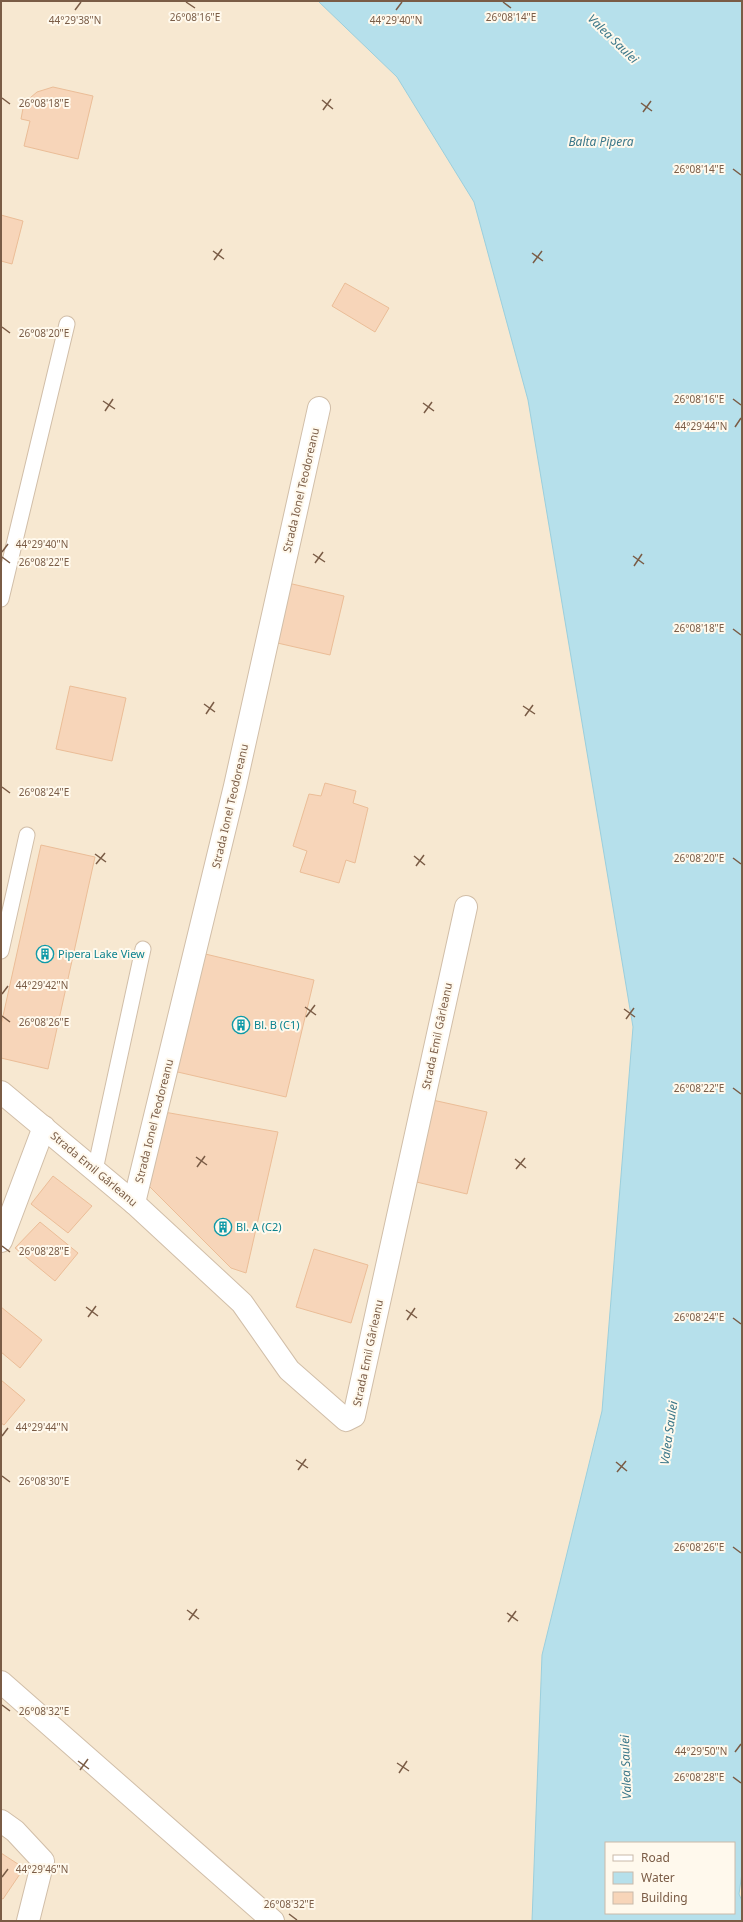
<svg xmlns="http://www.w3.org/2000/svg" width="743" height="1922" font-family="'Noto Sans',sans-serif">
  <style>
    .residential { fill: #f7e8d1; fill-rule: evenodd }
    .water { fill: #b6e0eb; stroke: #9bcfdd; fill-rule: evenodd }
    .building { fill: #f7d5b9; stroke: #ebbd97 }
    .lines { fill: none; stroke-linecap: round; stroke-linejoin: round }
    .lane-casing { stroke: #d1bea8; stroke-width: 17 }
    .street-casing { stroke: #d1bea8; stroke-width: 24 }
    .lane { stroke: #fff; stroke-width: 15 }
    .street { stroke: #fff; stroke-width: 22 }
    .ticks { fill: none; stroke: #7a5c46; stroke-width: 1.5 }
    .labels { text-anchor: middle; stroke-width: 4; stroke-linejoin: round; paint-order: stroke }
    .street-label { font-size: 11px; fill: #7a5c46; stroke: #fff9ed }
    .culture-label { font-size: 11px; fill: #0d838f; stroke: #fff9ed; text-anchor: start }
    .water-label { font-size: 12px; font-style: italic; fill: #3b7789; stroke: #fff9ed }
    .ticks-label { font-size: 10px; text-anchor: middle; fill: #7a5c46; stroke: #fff9ed; stroke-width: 4; stroke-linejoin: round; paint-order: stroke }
  </style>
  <rect width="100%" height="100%" fill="#fff6e4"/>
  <path class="residential" d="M1,1h741v1920h-741zM606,1843h128v70h-128z"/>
  <path class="water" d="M318,1h424v1872l-3,21 3,7v20h-210l10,-266 60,-244 31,-384 -105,-627 -54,-198 -77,-125zM606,1843h128v70h-128z"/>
  <g class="building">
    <path d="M53,87l40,9 -15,63 -54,-13 6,-25 -9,-2 3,-16 13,-11z"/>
    <path d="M1,215l22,6 -11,43 -11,-3z"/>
    <path d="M345,283l44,25 -14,24 -43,-26z"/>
    <path d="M288,583l56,13 -14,59 -57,-13z"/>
    <path d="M70,686l56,12 -14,63 -56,-12z"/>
    <path d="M325,783l31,8 -3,12 15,5 -13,55 -9,-3 -7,23 -39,-11 7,-21 -14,-5 16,-52 12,2z"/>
    <path d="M41,845l54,12 -47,212 -47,-11v-33z"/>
    <path d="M197,952l117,28 -28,117 -117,-27z"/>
    <path d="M428,1099l59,13 -20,82 -59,-14z"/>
    <path d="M164,1112l114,20 -32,141 -15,-5 -82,-82z"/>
    <path d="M53,1176l39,30 -24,27 -37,-29z"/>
    <path d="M40,1222l38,31 -23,28 -40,-33z"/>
    <path d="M314,1249l54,16 -17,58 -55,-16z"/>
    <path d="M1,1307l41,33 -22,28 -19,-16z"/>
    <path d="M1,1380l24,20 -21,25 -3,-2z"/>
    <path d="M1,1853l23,15 -21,31 -2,-1z"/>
  </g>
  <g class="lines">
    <defs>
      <g id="lane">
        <path d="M1,599l66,-275"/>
        <path d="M1,951l26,-116"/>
        <path d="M95,1170l48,-221"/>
      </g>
      <g id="street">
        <path d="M1,1092l133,111 108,100 47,67 57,50 8,-4 112,-509"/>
        <path d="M134,1203l101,-417 84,-378"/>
        <path d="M1,1241l43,-114"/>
        <path d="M1,1682l272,239"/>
        <path d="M1,1821l14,10 28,30 -15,60"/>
      </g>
    </defs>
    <use href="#lane" class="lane-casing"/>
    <use href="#street" class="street-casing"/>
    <use href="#lane" class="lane"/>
    <use href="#street" class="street"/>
  </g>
  <path class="ticks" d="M186,2l9,6M503,2l8,6M75,10l6,-8M396,10l6,-8M2,98l8,6M322,100l11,9M641,103l11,8M323,110l8,-11M643,112l8,-11M733,169l8,6M213,251l11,8M532,253l11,8M214,260l8,-11M533,263l9,-12M2,327l8,6M733,399l8,6M103,401l12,8M423,403l11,8M105,411l8,-12M424,413l8,-11M735,427l6,-9M2,552l6,-8M313,554l12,8M633,556l11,8M2,557l8,6M315,563l8,-11M634,566l8,-12M733,629l8,6M204,704l11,8M523,706l12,8M206,714l8,-12M525,716l8,-11M2,787l8,6M95,854l11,8M414,856l11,9M733,858l8,6M96,864l9,-11M416,866l8,-11M2,994l6,-8M305,1007l11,8M624,1009l11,8M2,1016l8,6M306,1017l9,-12M626,1019l8,-11M733,1088l8,6M196,1157l11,8M515,1159l11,9M197,1167l8,-11M516,1169l9,-11M2,1246l8,6M86,1307l12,9M406,1310l11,8M88,1317l8,-11M733,1318l8,6M407,1320l8,-12M2,1436l6,-8M296,1460l12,8M616,1462l11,9M298,1470l8,-11M617,1472l9,-11M2,1476l8,6M733,1547l8,6M187,1610l12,9M507,1613l11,8M189,1620l8,-11M508,1622l8,-11M2,1705l8,6M735,1752l6,-8M78,1761l11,8M397,1763l12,8M80,1770l8,-11M399,1773l8,-12M733,1777l8,6M2,1877l6,-8M289,1914l8,6"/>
  <defs>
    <symbol id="building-ring" viewBox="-11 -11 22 22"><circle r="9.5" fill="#fff9ed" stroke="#0f9aa8" stroke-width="1.5"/><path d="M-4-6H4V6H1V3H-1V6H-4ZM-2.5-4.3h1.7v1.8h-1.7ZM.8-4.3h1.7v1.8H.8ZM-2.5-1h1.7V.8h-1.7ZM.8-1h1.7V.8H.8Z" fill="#0f9aa8"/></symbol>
  </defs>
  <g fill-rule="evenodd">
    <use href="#building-ring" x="35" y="944" width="20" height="20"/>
    <use href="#building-ring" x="231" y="1015" width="20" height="20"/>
    <use href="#building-ring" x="213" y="1217" width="20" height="20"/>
  </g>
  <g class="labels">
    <g class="street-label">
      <text transform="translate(301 490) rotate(-77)" y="4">Strada Ionel Teodoreanu</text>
      <text transform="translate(230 806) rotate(-77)" y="4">Strada Ionel Teodoreanu</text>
      <text transform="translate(437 1036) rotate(-78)" y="4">Strada Emil Gârleanu</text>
      <text transform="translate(154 1121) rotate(-76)" y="4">Strada Ionel Teodoreanu</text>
      <text transform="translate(94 1169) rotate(40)" y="4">Strada Emil Gârleanu</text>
      <text transform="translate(368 1353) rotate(-78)" y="4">Strada Emil Gârleanu</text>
    </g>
    <g class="culture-label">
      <text x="58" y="958">Pipera Lake View</text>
      <text x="254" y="1029">Bl. B (C1)</text>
      <text x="236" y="1231">Bl. A (C2)</text>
    </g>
    <g class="water-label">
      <text transform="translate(613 39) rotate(44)" y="4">Valea Saulei</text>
      <text x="601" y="146">Balta Pipera</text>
      <text transform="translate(669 1433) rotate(-82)" y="4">Valea Saulei</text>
      <text transform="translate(626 1767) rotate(-92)" y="4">Valea Saulei</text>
    </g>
  </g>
  <g class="ticks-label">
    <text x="511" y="21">26°08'14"E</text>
    <text x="195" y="21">26°08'16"E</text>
    <text x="75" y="24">44°29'38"N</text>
    <text x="396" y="24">44°29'40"N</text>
    <text x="44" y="107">26°08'18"E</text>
    <text x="699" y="173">26°08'14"E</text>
    <text x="44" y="337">26°08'20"E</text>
    <text x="699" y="403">26°08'16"E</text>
    <text x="701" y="430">44°29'44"N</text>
    <text x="42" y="548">44°29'40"N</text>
    <text x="44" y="566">26°08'22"E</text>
    <text x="699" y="632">26°08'18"E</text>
    <text x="44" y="796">26°08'24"E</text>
    <text x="699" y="862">26°08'20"E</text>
    <text x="42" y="989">44°29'42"N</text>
    <text x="44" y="1026">26°08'26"E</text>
    <text x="699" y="1092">26°08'22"E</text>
    <text x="44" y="1255">26°08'28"E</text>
    <text x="699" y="1321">26°08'24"E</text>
    <text x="42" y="1431">44°29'44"N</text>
    <text x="44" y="1485">26°08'30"E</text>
    <text x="699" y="1551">26°08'26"E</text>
    <text x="44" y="1715">26°08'32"E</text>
    <text x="701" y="1755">44°29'50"N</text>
    <text x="699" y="1781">26°08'28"E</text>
    <text x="42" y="1873">44°29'46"N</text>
    <text x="289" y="1908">26°08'32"E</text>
  </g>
  <rect width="743" height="1922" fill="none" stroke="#7a5c46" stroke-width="4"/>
  <rect x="605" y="1842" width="130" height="72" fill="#fff9ed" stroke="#cabaaa"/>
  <rect x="613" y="1855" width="20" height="6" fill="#ffffff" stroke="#cabaaa"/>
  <text x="641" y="1862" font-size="12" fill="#7a5c46">Road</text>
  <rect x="613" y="1872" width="20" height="12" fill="#b6e0eb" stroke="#cabaaa"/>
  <text x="641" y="1882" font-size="12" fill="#7a5c46">Water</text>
  <rect x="613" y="1892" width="20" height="12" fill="#f7d5b9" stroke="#cabaaa"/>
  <text x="641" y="1902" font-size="12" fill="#7a5c46">Building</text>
</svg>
